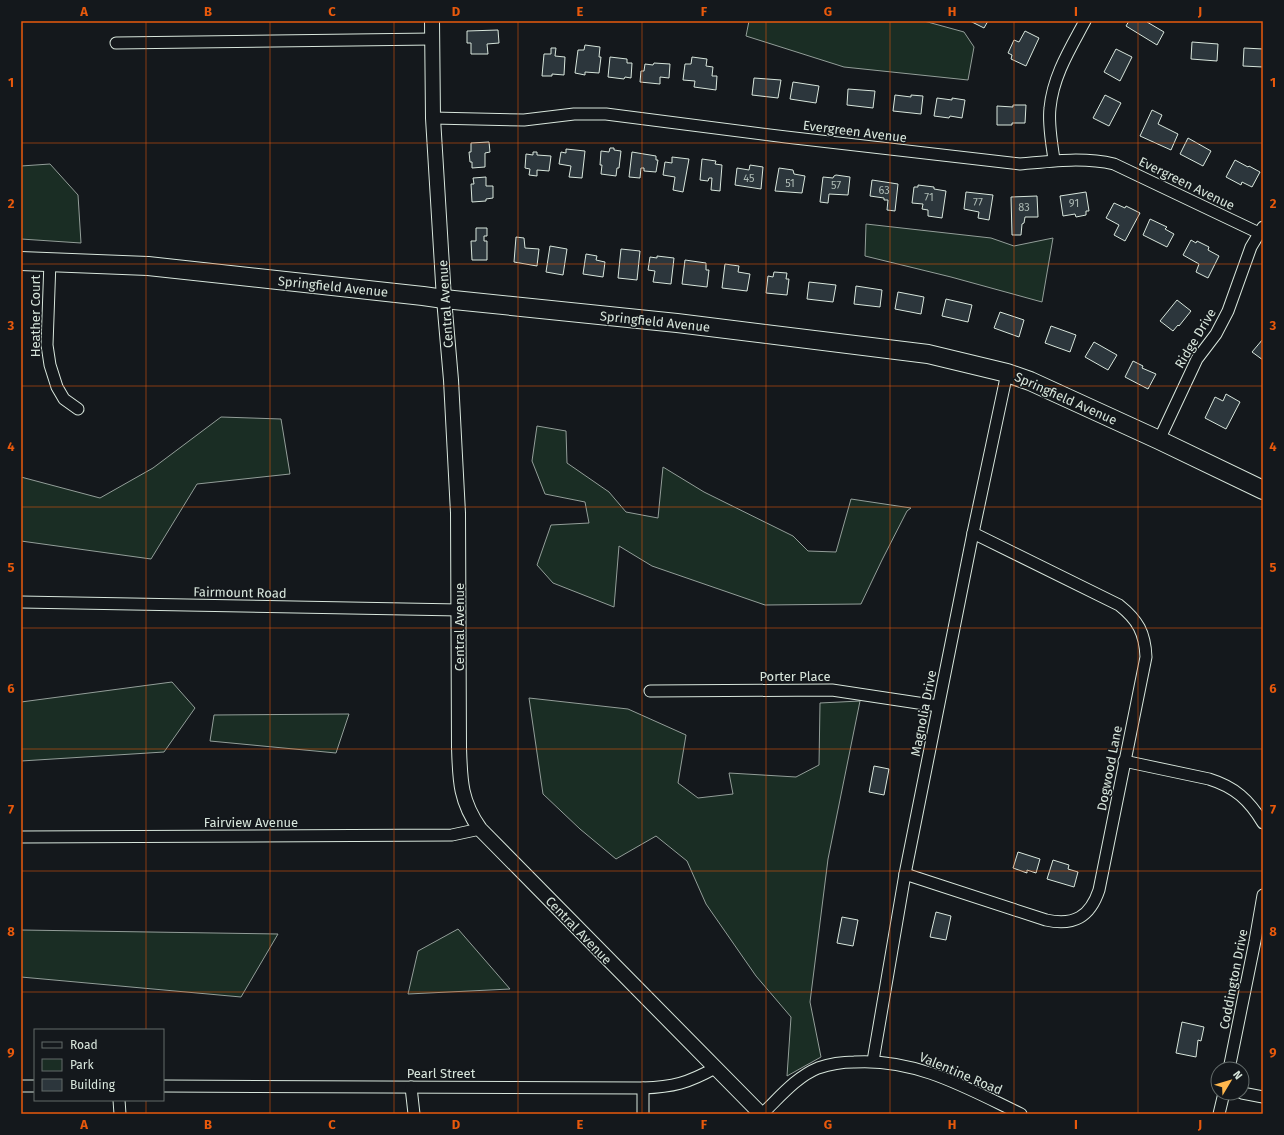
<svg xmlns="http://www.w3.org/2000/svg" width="1284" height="1135" font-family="'Fira Sans',sans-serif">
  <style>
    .green { fill: #1a2d24; stroke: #939e99 }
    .building { fill: #2c363c; stroke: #d8e6dc }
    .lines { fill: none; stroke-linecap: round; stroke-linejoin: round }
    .minor-casing { stroke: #d8e6dc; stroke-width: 13 }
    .tertiary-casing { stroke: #d8e6dc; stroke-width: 16 }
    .primary-casing { stroke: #d8e6dc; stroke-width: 20 }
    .minor { stroke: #14181c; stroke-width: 11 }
    .tertiary { stroke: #14181c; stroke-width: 14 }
    .primary { stroke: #14181c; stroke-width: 18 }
    .grid { fill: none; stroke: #e8590c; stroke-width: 1; stroke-opacity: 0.55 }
    .labels { text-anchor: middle; stroke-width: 3; stroke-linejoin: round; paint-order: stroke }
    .number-label { font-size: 11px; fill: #adbab4 }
    .street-label { font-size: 13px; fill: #d8e6dc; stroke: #14181c }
    .neatline { fill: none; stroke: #e8590c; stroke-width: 1.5 }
    .grid-label { font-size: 13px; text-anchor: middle; font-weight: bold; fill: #e8590c }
  </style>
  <rect width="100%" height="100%" fill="#14181c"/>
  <g class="green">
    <path d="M749,21h175l40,11 10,15 -6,33 -124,-13 -98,-31z"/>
    <path d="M50,164l28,31 3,48 -60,-4v-73z"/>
    <path d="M866,224l125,14 23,8 39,-8 -11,64 -91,-25 -86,-21z"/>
    <path d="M221,417l60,2 9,55 -93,10 -46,75 -130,-18v-64l79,21 53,-30z"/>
    <path d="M537,426l29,5 1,32 42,29 17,20 32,6 5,-51 41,25 89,44 15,15 28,1 15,-53 60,9 -4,3 -25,49 -21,44 -96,1 -113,-39 -33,-20 -5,61 -61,-24 -16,-18 14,-40 38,-2 -4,-21 -40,-8 -13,-33z"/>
    <path d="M172,682l23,26 -31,44 -143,9v-59z"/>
    <path d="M529,698l99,11 58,26 -8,48 20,15 35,-4 -4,-21 67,4 23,-12 1,-62 40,-2 -32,158 -18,143 11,55 -34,19 4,-59 -35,-41 -50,-72 -19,-43 -31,-25 -40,23 -36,-30 -37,-35z"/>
    <path d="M349,714l-13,39 -126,-12 4,-26z"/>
    <path d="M458,929l52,60 -102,5 10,-43z"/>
    <path d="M21,930l257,4 -37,63 -220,-20z"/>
  </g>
  <g class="building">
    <path d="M970,21h18l-4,7z"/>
    <path d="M1129,21h19l-1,1 17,10 -7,13 -31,-19z"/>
    <path d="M498,30l1,13 -12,1 1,10h-17v-11h-4v-12z"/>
    <path d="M1025,31l14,7 -13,28 -15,-7 1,-4 -4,-2 6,-13 5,2z"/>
    <path d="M1192,42l26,2 -1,17 -26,-2z"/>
    <path d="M585,45l15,2 -1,10h2l-2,16 -14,-1v3l-10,-2 3,-23h6z"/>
    <path d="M551,48h5l-1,8 10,1 -1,18 -12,-1v2h-10l2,-22h7z"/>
    <path d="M1244,48l19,1v18l-20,-1z"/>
    <path d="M1116,49l16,8 -12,24 -16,-9z"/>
    <path d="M610,57l17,2v4h5l-1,15 -6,-1 -1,2 -16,-2z"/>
    <path d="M692,57l15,2 -1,7 7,1 -1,9h5l-1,14 -22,-3 1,-6 -12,-1 2,-16h6z"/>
    <path d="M654,63l16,1 -1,14 -9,-1v7l-20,-2 1,-11h3l1,-7 8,1z"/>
    <path d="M754,78l27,2 -3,18 -26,-3z"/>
    <path d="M793,82l26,4 -3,17 -26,-4z"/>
    <path d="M848,89l27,2 -2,17 -26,-3z"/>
    <path d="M895,95l16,2v-2l12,1 -2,18 -28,-3z"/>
    <path d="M1105,95l16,8 -12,23 -16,-8z"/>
    <path d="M937,98l15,2v-2l13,2 -3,18 -12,-2 -1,2 -15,-2z"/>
    <path d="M1013,105h13l-1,18h-13v2h-15v-19l16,1z"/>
    <path d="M1152,110l10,5 -4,9 20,10 -7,16 -31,-14z"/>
    <path d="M1188,138l23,13 -8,15 -23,-12z"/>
    <path d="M489,142l1,10 -5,1v14l-13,1v-6h-2l-1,-10h2v-9z"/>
    <path d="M610,148h4v2l7,1 -2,17h-2l-1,8 -15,-2 1,-9h-2l1,-14 8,1z"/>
    <path d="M566,149l19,2 -3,27 -13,-1 2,-11 -12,-2 2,-12 5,1z"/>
    <path d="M533,152h4v3l14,1 -2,15 -12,-1v6l-8,-1 1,-6 -5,-1 1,-14 7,1z"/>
    <path d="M632,152l24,4v4h2l-2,12 -12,-1v-3h-3l-1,10 -11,-1z"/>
    <path d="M672,157l17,2 -6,33 -10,-2 2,-13 -12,-2 2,-13 7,1z"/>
    <path d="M702,159l14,2 -1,3 7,1 -2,26 -9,-1 1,-12h-3l-1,3 -8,-1z"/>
    <path d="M1235,160l13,7 1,-1 11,6 -8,15 -10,-5 -1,3 -15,-8z"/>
    <path d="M750,165l13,2 -2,22 -26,-4 2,-17 12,2z"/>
    <path d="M779,168l14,2 1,4 11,2 -3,17 -27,-2z"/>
    <path d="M836,175l14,2 -2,18 -19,-1 -1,9 -8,-1 3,-25 10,1 1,-2z"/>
    <path d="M486,177v9h7v12l-7,1v2l-14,1 -1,-18h3l-1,-6z"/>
    <path d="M872,180l26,4 -3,27 -8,-1 1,-10h-4v-2l-14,-2z"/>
    <path d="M918,185l16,2v2l12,2 -4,27 -14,-2v-6l-6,-1 1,-5 -11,-1 2,-16h4z"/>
    <path d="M966,192l27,3 -4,25 -11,-2 1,-6 -15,-3z"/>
    <path d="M1086,192l3,19h-3v4l-10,2 -1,-3 -12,2 -3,-20z"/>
    <path d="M1037,196l1,21h-13l-1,6 -2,1 -1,11h-9l-1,-38z"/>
    <path d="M1114,203l11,5 1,-2 14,7 -15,28 -11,-6 5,-10 -13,-7z"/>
    <path d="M1150,219l17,8 -2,2 9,5 -7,13 -24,-12z"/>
    <path d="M476,228h11v8h-3v5h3v19h-15l-1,-19h5z"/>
    <path d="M516,237l8,1 1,10 14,1 -2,17 -23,-4z"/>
    <path d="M1191,240l5,3 1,-2 12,6 -1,3 11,6 -11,22 -12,-6 3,-8 -16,-9z"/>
    <path d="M550,246l17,3 -4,26 -17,-3z"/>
    <path d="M621,249l19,2 -3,29 -19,-2z"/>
    <path d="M586,254l11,2 -1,4 9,2 -2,15 -20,-3z"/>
    <path d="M657,256l17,2 -3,26 -18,-2 2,-11 -7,-1 2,-13 7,1z"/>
    <path d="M685,260l21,3v7h3l-2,17 -25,-3z"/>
    <path d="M725,264l14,2 -1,6 12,2 -3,17 -25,-3z"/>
    <path d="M774,272l13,1 -1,6h3l-2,16 -21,-2 2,-17 5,1z"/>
    <path d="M809,282l27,3 -3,17 -26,-3z"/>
    <path d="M856,286l26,4 -2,17 -26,-3z"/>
    <path d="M898,292l26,5 -3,17 -26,-5z"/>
    <path d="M946,299l26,6 -4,17 -26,-6z"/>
    <path d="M1177,300l14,11 -12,15 -1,-1 -5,6 -13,-10z"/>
    <path d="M1000,312l24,8 -5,17 -25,-9z"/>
    <path d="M1051,326l25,9 -6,17 -25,-9z"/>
    <path d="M1263,339v21l-11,-8z"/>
    <path d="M1094,342l23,13 -9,15 -23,-13z"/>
    <path d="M1133,361l10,5 -1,2 14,6 -8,15 -23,-12z"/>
    <path d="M1226,394l14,8 -14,27 -21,-11 10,-21 8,4z"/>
    <path d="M874,766l15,3 -5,26 -15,-3z"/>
    <path d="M1018,852l22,7 -4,14 -9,-3v3l-14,-5z"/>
    <path d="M1053,860l16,5 -1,4 10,3 -4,15 -27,-8z"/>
    <path d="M936,912l15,4 -5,24 -16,-3z"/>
    <path d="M842,917l16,3 -5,26 -16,-3z"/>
    <path d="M1182,1022l22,5 -3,14 -3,-1 -2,17 -20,-4z"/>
  </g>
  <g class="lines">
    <defs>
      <g id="minor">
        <path d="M116,43l316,-4"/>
        <path d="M433,118l91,2 50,-6h32l180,23 234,27c31,-3 64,-7 94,0l145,69"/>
        <path d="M1054,160c-2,-16 -6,-35 -4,-52 3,-32 20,-59 35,-87"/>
        <path d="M50,261l-3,84 3,20 7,22 7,12 14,10"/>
        <path d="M1159,440l38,-81 19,-25 12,-23 23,-64 12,-20"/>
        <path d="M21,602l438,8"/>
        <path d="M650,691l182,-1 106,16"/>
        <path d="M1124,761l85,18c26,8 40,21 54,44"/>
        <path d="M21,837l431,-2 28,-6"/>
        <path d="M905,874l141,46c28,6 44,-3 53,-30l47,-233c-1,-24 -8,-37 -27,-52l-146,-72"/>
        <path d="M873,1061l32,-187 68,-341 34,-160"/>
        <path d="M1229,1069l26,-128 8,-46"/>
        <path d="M21,1086h14"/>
        <path d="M163,1086l480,2c30,-1 45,-5 72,-20"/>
        <path d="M411,1087l3,27"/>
        <path d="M1242,1093l21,4"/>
        <path d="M119,1100l1,14"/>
        <path d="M643,1114v-26"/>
        <path d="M762,1114c17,-16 34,-37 56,-46 12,-4 24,-6 36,-6 62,-4 113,26 167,52"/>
        <path d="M1219,1114l5,-21"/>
      </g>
      <path id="tertiary" d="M432,21l1,97 11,181 7,81 7,133 1,234c1,33 1,54 21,82l281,285"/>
      <path id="primary" d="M21,261l127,5 275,30 21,3 233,24 251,31 79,19 23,8 129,59 104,50"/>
    </defs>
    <use href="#minor" class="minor-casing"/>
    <use href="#tertiary" class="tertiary-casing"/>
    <use href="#primary" class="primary-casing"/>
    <use href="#minor" class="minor"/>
    <use href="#tertiary" class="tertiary"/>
    <use href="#primary" class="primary"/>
  </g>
  <path class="grid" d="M146,21v1009M270,21v1093M394,21v1093M518,21v1093M642,21v1093M766,21v1093M890,21v1093M1014,21v1093M1138,21v1093M21,143h1242M21,264h1242M21,386h1242M21,507h1242M21,628h1242M21,749h1242M21,871h1242M21,992h1242M146,1100v14"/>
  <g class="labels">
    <g class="number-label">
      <text x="749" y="182">45</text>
      <text x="790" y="187">51</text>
      <text x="836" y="189">57</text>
      <text x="884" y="194">63</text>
      <text x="929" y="201">71</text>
      <text x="978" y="206">77</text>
      <text x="1074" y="207">91</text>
      <text x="1024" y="211">83</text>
    </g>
    <g class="street-label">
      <text transform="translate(855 131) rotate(7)" y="5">Evergreen Avenue</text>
      <text transform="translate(1187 183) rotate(26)" y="5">Evergreen Avenue</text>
      <text transform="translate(333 286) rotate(6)" y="5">Springfield Avenue</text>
      <text transform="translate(445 304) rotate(-94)" y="5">Central Avenue</text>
      <text transform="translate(35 316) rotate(-90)" y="5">Heather Court</text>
      <text transform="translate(655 321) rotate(6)" y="5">Springfield Avenue</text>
      <text transform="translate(1195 338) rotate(-59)" y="5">Ridge Drive</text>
      <text transform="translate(1066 398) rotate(24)" y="5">Springfield Avenue</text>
      <text transform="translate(240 592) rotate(1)" y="5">Fairmount Road</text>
      <text transform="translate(459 627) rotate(-90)" y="5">Central Avenue</text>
      <text x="795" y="681">Porter Place</text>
      <text transform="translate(923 713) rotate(-79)" y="5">Magnolia Drive</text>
      <text transform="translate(1109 768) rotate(-79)" y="5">Dogwood Lane</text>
      <text x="251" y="827">Fairview Avenue</text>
      <text transform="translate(579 930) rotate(46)" y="5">Central Avenue</text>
      <text transform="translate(1233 979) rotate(-79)" y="5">Coddington Drive</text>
      <text x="441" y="1078">Pearl Street</text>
      <text transform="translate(961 1073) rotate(23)" y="5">Valentine Road</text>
    </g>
  </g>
  <rect width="1284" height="1135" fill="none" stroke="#14181c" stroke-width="44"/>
  <rect x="34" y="1029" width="130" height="72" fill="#14181c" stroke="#626a69"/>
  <rect x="42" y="1042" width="20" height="6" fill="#14181c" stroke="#626a69"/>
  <text x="70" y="1049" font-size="12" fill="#d8e6dc">Road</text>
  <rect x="42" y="1059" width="20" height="12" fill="#1a2d24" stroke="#626a69"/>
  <text x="70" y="1069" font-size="12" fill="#d8e6dc">Park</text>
  <rect x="42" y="1079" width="20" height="12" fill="#2c363c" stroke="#626a69"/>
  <text x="70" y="1089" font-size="12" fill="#d8e6dc">Building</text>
  <g transform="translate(1230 1081) rotate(52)"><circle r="19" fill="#14181c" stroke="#626a69"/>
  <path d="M0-3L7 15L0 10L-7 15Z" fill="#ffb74d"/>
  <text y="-6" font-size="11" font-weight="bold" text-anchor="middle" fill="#d8e6dc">N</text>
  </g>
  <rect x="22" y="22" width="1240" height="1091" class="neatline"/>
  <g class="grid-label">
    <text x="84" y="16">A</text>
    <text x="208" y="16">B</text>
    <text x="332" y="16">C</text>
    <text x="456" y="16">D</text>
    <text x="580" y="16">E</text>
    <text x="704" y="16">F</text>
    <text x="828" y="16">G</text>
    <text x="952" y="16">H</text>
    <text x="1076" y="16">I</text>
    <text x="1200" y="16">J</text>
    <text x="11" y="87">1</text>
    <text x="1273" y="87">1</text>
    <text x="11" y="208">2</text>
    <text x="1273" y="208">2</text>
    <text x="11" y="330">3</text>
    <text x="1273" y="330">3</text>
    <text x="11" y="451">4</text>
    <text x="1273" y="451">4</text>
    <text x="11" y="572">5</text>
    <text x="1273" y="572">5</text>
    <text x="11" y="693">6</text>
    <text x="1273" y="693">6</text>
    <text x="11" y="814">7</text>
    <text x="1273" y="814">7</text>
    <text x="11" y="936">8</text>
    <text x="1273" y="936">8</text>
    <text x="11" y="1057">9</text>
    <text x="1273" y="1057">9</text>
    <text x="84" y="1129">A</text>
    <text x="208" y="1129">B</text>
    <text x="332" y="1129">C</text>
    <text x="456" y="1129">D</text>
    <text x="580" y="1129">E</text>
    <text x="704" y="1129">F</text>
    <text x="828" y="1129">G</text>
    <text x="952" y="1129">H</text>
    <text x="1076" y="1129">I</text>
    <text x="1200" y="1129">J</text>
  </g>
</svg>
